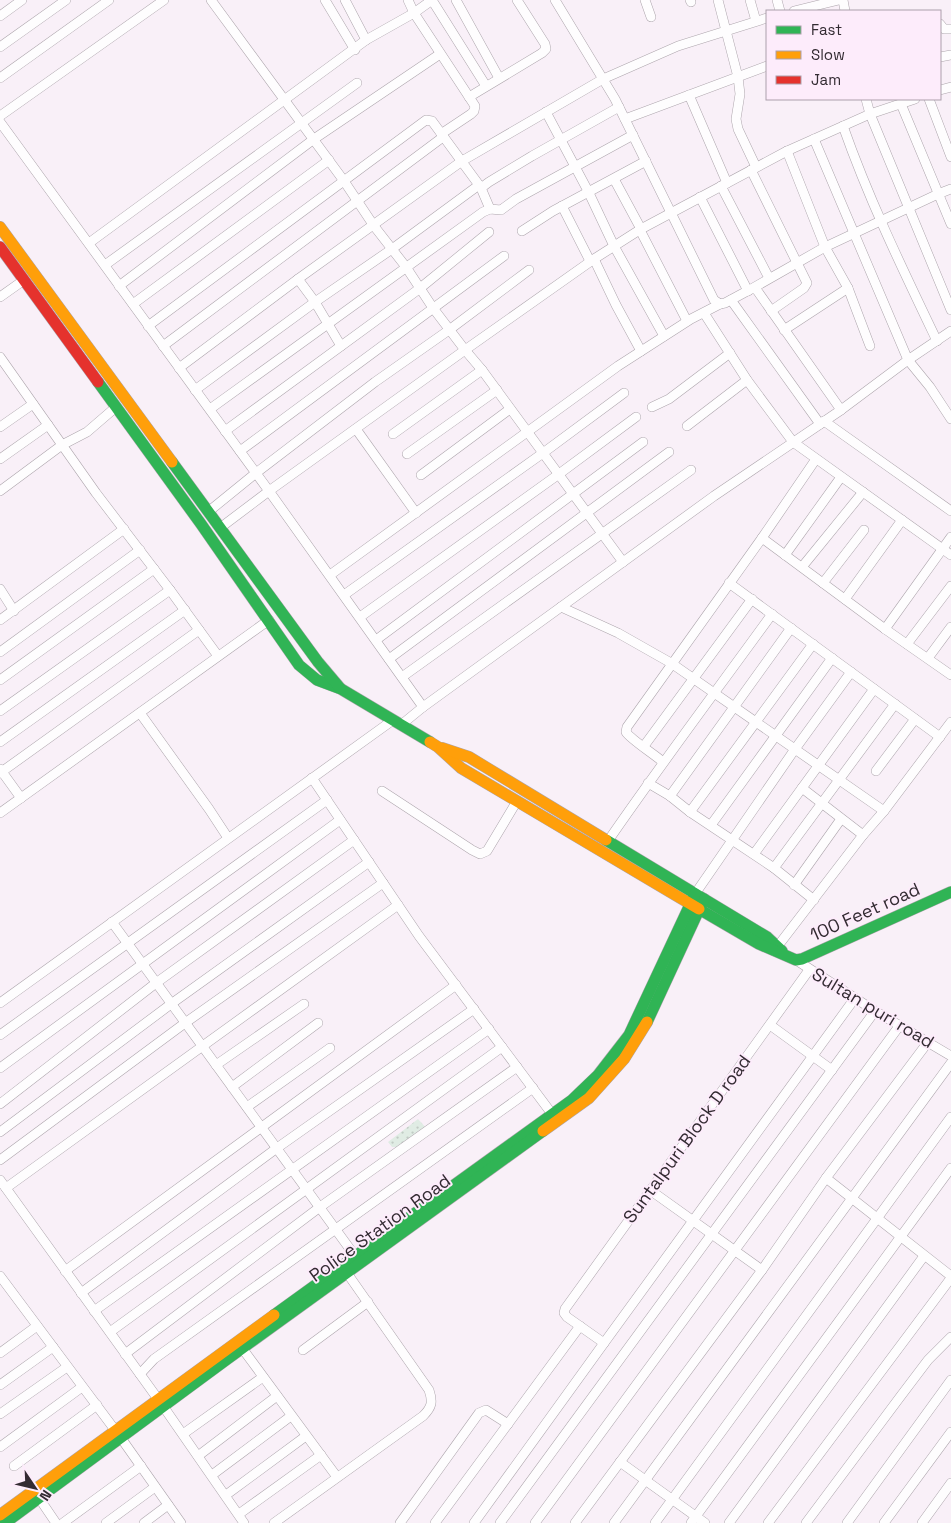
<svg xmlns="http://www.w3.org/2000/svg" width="951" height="1523" font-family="'Space Grotesk',sans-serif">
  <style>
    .grass { fill: url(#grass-dots) }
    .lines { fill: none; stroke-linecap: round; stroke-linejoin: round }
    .street-casing { stroke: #ada5ac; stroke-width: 10 }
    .fast-casing { stroke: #ada5ac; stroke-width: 12 }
    .slow-casing { stroke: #ada5ac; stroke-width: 12 }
    .jam-casing { stroke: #ada5ac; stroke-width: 12 }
    .street { stroke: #fefdfe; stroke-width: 9 }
    .fast { stroke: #30b455; stroke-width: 11 }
    .slow { stroke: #ff9f0a; stroke-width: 11 }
    .jam { stroke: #e5322d; stroke-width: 11 }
    .labels { text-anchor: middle; stroke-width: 4; stroke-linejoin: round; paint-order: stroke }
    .street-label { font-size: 18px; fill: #332b32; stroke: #fdecfb }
  </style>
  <defs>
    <pattern id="grass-dots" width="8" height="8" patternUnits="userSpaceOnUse" patternTransform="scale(1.25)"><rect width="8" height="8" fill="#e0ece4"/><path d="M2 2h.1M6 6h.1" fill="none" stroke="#c1cbc4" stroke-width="1.8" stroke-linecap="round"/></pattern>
  </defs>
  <rect width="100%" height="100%" fill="#f9f0f8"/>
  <path class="grass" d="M418,1119l10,11 -29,21 -3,-4h-4l-4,-5z"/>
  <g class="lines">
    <defs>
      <g id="street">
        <path d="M211,0l133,181 30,45 32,41 27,41 32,42 17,20 141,192"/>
        <path d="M325,0l30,50"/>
        <path d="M345,0l21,40"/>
        <path d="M408,0l6,13 61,93 -1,5 -3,3 -30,20"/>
        <path d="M432,0l54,86"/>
        <path d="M456,0l43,78"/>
        <path d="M555,0l60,99 99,201 6,4"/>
        <path d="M645,0l6,17"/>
        <path d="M690,0l1,2"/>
        <path d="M718,0l20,77 2,17 -4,25 2,10 18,38"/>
        <path d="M750,0l6,21"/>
        <path d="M777,0l3,11"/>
        <path d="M843,0l2,11"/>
        <path d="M794,11l45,-11"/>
        <path d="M0,16l22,-16"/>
        <path d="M940,24l4,5h7"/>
        <path d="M0,47l66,-47"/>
        <path d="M940,57l11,-2"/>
        <path d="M0,78l109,-78"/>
        <path d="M940,90l11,-3"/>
        <path d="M689,95l38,88"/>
        <path d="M469,97l73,-44 4,-4 -1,-5 -28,-44"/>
        <path d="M866,99l4,15 81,196"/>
        <path d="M929,99l22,58"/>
        <path d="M901,104l50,120"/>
        <path d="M546,112l42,79 26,55 50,90"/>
        <path d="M0,116l164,-116"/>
        <path d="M625,119l142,-53"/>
        <path d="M0,122l269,369 154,216"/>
        <path d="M843,126c26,74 60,144 94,215"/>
        <path d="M814,139l94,221 22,27 21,32"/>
        <path d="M787,151l38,96 23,41 22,58"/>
        <path d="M751,170l56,113 -3,5 -33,23"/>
        <path d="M614,179l27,50"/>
        <path d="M721,186l48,92"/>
        <path d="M481,188l9,21"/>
        <path d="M700,197l48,94"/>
        <path d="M562,206l28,55"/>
        <path d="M640,230l47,91"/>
        <path d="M522,231l31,-20 93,-50"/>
        <path d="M89,243l277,-203 48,-27 18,-13"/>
        <path d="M594,259l22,46 25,46"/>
        <path d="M105,265l252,-182"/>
        <path d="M298,279l17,23 26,44"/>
        <path d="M119,286l195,-147 126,-85"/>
        <path d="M753,288l72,-41 113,-53 13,-5"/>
        <path d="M0,297l24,-17"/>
        <path d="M731,300l89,124"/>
        <path d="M133,304l196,-144"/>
        <path d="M704,313l43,67 46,62 158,113"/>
        <path d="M148,326l278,-206 6,1 47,64"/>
        <path d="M784,330l64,-42"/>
        <path d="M163,346l280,-209"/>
        <path d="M0,357l96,136 74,97 48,66"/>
        <path d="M179,368l119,-89 164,-118 141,-82 75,-33 89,-28"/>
        <path d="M195,390l120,-88 77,-53 87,-64 2,3 8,-6 43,-26 87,-49"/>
        <path d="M652,407l17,-8 61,-46"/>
        <path d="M210,409l273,-197 7,-3 11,1 15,-11 117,-64"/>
        <path d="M824,421l127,90"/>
        <path d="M687,426l60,-46"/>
        <path d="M0,427l33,-23"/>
        <path d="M356,429l60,84"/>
        <path d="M225,431l194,-142 70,-57"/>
        <path d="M393,434l89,-64"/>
        <path d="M240,451l264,-195"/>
        <path d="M407,454l90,-64"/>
        <path d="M0,459l48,-34"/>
        <path d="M421,475l89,-66"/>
        <path d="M0,491l62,-46 25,-13 29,-25"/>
        <path d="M208,512l48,-39 119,-91 74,-52 80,-60"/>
        <path d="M220,528l49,-37 196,-141 129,-91 47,-30 146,-78 83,-37 45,-15"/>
        <path d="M762,538l123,91 66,46"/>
        <path d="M785,555l56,-78"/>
        <path d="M802,567l61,-75"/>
        <path d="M330,575l288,-209 73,-47 29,-15 5,-1 26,-14h5l85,121"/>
        <path d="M729,583l211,154"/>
        <path d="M823,583l41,-53"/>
        <path d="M0,589l14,22"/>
        <path d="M344,595l199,-142 81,-60"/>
        <path d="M845,599l57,-79"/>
        <path d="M561,607l57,26 53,30 213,148"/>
        <path d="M360,617l199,-143 77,-57"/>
        <path d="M0,620l124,-91"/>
        <path d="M885,629l66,-92"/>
        <path d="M376,640l267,-198"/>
        <path d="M907,644l44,-58"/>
        <path d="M0,652l140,-102"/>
        <path d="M928,658l23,-31"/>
        <path d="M389,659l280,-207"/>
        <path d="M402,677l289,-207"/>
        <path d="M0,680l154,-111"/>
        <path d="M0,711l170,-121"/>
        <path d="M140,713l69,96 19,29"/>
        <path d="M401,725l22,-18 291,-211 127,-86 67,-50 43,-29"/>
        <path d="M0,742l185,-132"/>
        <path d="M644,746l108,-147"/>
        <path d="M663,762c-9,-8 -33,-23 -37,-30l1,-5 135,-189 54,-79"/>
        <path d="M0,769l21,29"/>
        <path d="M876,771l39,-52"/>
        <path d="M0,773l199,-143"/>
        <path d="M312,778l107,158 133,178"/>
        <path d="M648,783l22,13 20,16 84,56 40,32"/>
        <path d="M802,788l61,47"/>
        <path d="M382,791l90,59 8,4 7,-3 30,-50"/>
        <path d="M670,796l121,-168"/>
        <path d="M690,812l123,-168"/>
        <path d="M0,813l269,-193"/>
        <path d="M711,825l121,-167"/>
        <path d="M608,841c53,-77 109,-151 164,-227"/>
        <path d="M754,854l120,-165"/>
        <path d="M774,868l121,-164"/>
        <path d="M794,885l47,-66"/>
        <path d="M695,894l100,-145 56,-77"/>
        <path d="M112,922l243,334"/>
        <path d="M774,951l89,-116 21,-24 67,-89"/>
        <path d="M796,960l79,51 76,45"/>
        <path d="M809,970l-244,339 -1,4 3,4 37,26 251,-345"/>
        <path d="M0,1003l393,-283"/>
        <path d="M770,1025l62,45"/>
        <path d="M0,1035l327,-235"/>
        <path d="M216,1065l88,-61"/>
        <path d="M0,1068l340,-248"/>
        <path d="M232,1087l86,-64"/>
        <path d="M0,1104l156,-121 198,-143"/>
        <path d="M247,1107l83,-59"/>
        <path d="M0,1132l171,-128 198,-142"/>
        <path d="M0,1160l185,-137 198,-140"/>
        <path d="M826,1178l125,98"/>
        <path d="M0,1180l163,226 81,117"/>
        <path d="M6,1188l392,-283"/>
        <path d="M650,1190l112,80"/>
        <path d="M65,1271l391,-286"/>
        <path d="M0,1276l115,154"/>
        <path d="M81,1293l196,-145 197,-139"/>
        <path d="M94,1311l395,-282"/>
        <path d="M110,1332l392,-285"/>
        <path d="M242,1348l95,129"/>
        <path d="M303,1350l65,-48"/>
        <path d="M0,1353l37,-27"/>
        <path d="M125,1354l195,-147 197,-140"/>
        <path d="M140,1374l14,-15 379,-271"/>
        <path d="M0,1385l53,-38"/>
        <path d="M0,1414l67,-47"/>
        <path d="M183,1434l80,-57"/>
        <path d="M121,1438l60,85"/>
        <path d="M0,1447l82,-60"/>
        <path d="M198,1456l79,-60"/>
        <path d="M620,1462l85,61"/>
        <path d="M14,1466l83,-61"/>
        <path d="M212,1475l79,-59"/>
        <path d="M226,1495l80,-59"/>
        <path d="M39,1498l17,25"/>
        <path d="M239,1514l82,-59"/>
        <path d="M63,1523l78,-57"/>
        <path d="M106,1523l49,-36"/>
        <path d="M144,1523l24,-18"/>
        <path d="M274,1523l149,-107c9,-9 10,-14 6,-26l-82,-117"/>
        <path d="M400,1523l79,-110 7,-3 22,14"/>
        <path d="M435,1523l145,-197"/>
        <path d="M474,1523l130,-180"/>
        <path d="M500,1523l375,-512"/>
        <path d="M535,1523l365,-498"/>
        <path d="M575,1523l187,-253 64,-92 102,-136"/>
        <path d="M614,1523l337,-460"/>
        <path d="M655,1523l296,-406"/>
        <path d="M691,1523l260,-355"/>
        <path d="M729,1523l195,-267"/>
        <path d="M768,1523l183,-245"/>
        <path d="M806,1523l94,-126 28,-37 23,-23"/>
        <path d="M847,1523l104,-143"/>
        <path d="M884,1523l67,-91"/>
        <path d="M922,1523l29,-40"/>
      </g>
      <g id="fast">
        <path d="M98,382l103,142 98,141 18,15 24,9 89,53"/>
        <path d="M172,462l146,200 22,26"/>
        <path d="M606,840l161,97 15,14"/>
        <path d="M699,909l60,35 37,16 6,-1 149,-67"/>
        <path d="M647,1022l57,-123"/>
        <path d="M274,1315l298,-215 26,-25 31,-40 66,-141"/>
        <path d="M5,1523l221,-163 317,-229"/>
      </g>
      <g id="slow">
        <path d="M0,227l172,235"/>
        <path d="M430,742l8,5 23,21 238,141"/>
        <path d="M442,748l27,9 137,83"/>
        <path d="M543,1131l46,-33 35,-39 23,-37"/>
        <path d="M0,1515l274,-200"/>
      </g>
      <path id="jam" d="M0,247l98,135"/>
    </defs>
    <use href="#street" class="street-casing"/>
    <use href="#fast" class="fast-casing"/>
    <use href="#slow" class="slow-casing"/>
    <use href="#jam" class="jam-casing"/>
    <use href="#street" class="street"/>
    <use href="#fast" class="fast"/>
    <use href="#slow" class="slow"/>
    <use href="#jam" class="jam"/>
  </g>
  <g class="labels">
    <g class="street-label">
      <text transform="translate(865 912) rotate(-24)" y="6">100 Feet road</text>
      <text transform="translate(873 1008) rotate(31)" y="6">Sultan puri road</text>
      <text transform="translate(687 1139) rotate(-54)" y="6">Suntalpuri Block D road</text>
      <text transform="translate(380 1228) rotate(-36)" y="6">Police Station Road</text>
    </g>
  </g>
  <rect x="766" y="10" width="175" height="90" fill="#fdecfb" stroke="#ac9fab"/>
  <rect x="776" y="26" width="25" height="8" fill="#30b455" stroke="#ac9fab"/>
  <text x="811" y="35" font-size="15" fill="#332b32">Fast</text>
  <rect x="776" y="51" width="25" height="8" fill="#ff9f0a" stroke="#ac9fab"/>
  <text x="811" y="60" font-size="15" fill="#332b32">Slow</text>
  <rect x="776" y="76" width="25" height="8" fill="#e5322d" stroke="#ac9fab"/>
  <text x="811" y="85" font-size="15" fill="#332b32">Jam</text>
  <g transform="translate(35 1488) rotate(125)" stroke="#fdecfb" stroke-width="4" paint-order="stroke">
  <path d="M0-4L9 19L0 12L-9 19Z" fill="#332b32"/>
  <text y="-8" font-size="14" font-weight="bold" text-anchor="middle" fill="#332b32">N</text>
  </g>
</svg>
